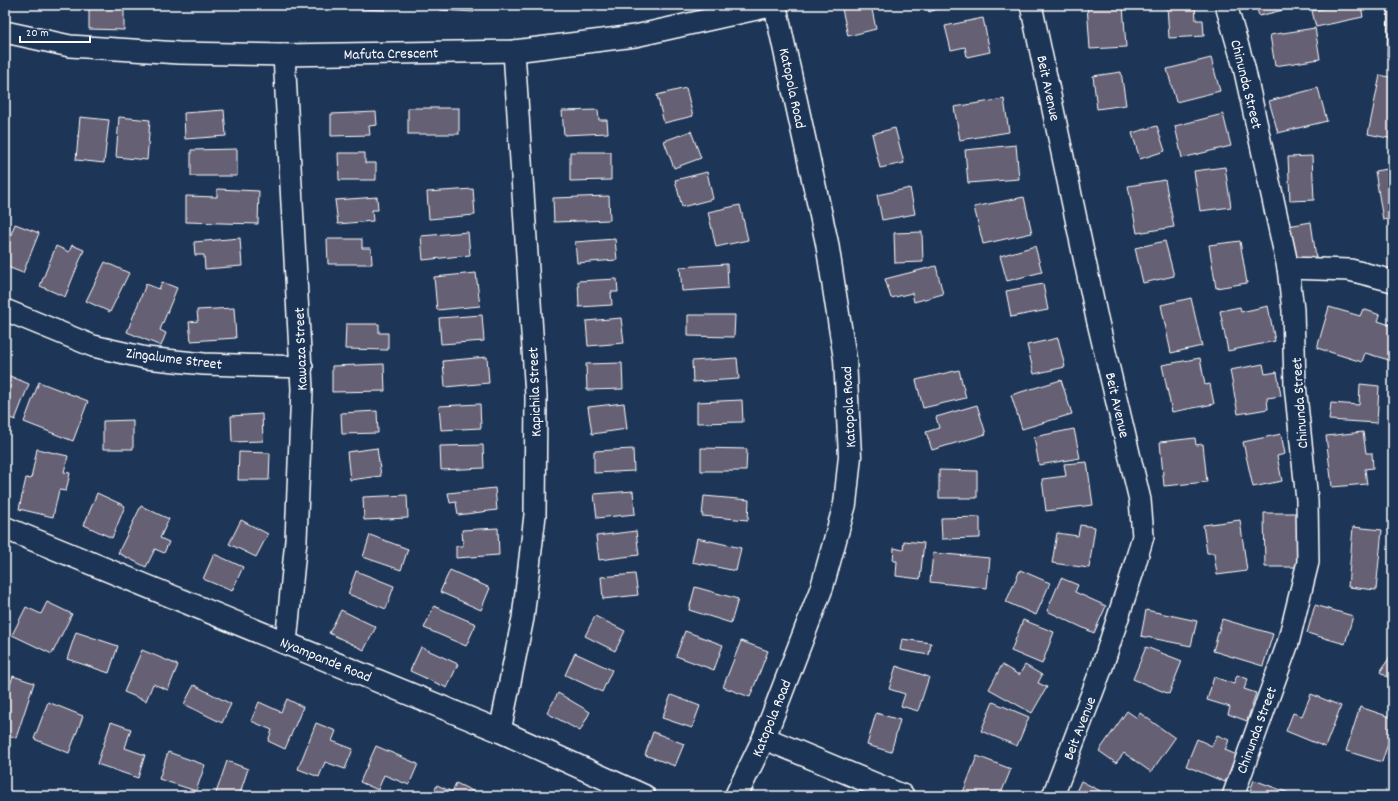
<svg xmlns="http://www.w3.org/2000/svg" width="1398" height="801" font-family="Dekko,sans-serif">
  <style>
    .building { fill: #666175; stroke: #fff }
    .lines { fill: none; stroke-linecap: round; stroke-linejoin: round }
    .minor-casing { stroke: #fff; stroke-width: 24 }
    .tertiary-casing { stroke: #fff; stroke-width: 25 }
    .minor { stroke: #1d3557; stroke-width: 21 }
    .tertiary { stroke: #1d3557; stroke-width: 22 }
    .labels { text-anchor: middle; stroke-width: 4; stroke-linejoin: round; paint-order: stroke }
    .street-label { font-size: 15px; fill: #fff; stroke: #1d3557 }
  </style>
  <rect width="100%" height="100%" fill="#1d3557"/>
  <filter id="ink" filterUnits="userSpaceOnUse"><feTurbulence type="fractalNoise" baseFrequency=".025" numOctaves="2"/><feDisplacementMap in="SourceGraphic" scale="8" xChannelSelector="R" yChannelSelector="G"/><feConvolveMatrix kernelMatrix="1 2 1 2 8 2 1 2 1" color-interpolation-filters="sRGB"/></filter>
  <g filter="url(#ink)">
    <g class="building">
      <path d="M89,5h35v25l-35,-1z"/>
      <path d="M192,5h25v2l-25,-1z"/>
      <path d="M275,5h29v1l-29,2z"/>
      <path d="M360,5h26l-1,5 -26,-1z"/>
      <path d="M441,5h33v7l-34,-2z"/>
      <path d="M859,5h12l5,24 -28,7 -6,-27z"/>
      <path d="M926,5h22l-19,7z"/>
      <path d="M1087,5h36l3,42 -36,2z"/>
      <path d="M1167,5h28l1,15h7l1,16 -35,2z"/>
      <path d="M1256,5h47l-44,11z"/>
      <path d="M1338,5h23l2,12 -47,10 -4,-16z"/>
      <path d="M1388,6h5v50h-6z"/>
      <path d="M983,18l7,34 -23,5 -2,-10 -14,3 -6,-24z"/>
      <path d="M1315,28l5,31 -45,7 -5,-31z"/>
      <path d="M1211,58l9,33 -44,11 -9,-33z"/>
      <path d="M1121,72l5,33 -29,4 -4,-33z"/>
      <path d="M1380,75l13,3v61l-25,-5z"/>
      <path d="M686,88l7,28 -29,7 -7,-28z"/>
      <path d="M1318,88l9,33 -49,12 -9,-32z"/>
      <path d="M1004,99l5,33 -49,8 -6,-33z"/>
      <rect x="408" y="108" width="51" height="26"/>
      <path d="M224,110l2,26 -41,3 -1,-26z"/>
      <path d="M598,110l1,10h8l1,13 -44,2 -2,-24z"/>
      <path d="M376,112l1,13 -8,1 1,9 -39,1v-22z"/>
      <path d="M1223,114l8,32 -49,12 -7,-32z"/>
      <path d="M80,117l29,3 -5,43 -28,-3z"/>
      <path d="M119,117l31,3 -3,40 -31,-3z"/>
      <path d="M1157,126l8,25 -25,8 -8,-26z"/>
      <path d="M895,128l9,35 -24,5 -8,-34z"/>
      <path d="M691,131l10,27 -27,10 -10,-27z"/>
      <path d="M1016,145l3,34 -51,4 -3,-33z"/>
      <path d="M237,149v27h-46v-26z"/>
      <path d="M570,152h41v28l-41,1z"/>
      <path d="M338,153h27v10h11v17h-37z"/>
      <path d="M1312,156l2,44 -24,1 -2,-44z"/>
      <path d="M1225,167l6,40 -31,4 -6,-40z"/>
      <path d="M1393,168v50l-10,2 -8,-49z"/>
      <path d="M707,172l6,27 -31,8 -7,-27z"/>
      <path d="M1165,180l9,47 -37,6 -9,-47z"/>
      <path d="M910,188l5,26 -33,6 -5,-25z"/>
      <path d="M217,189l42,2 -1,33 -72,-2v-26l31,1z"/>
      <path d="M473,189l2,26 -46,4 -2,-27z"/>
      <path d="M609,196l1,24 -56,2 -1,-24z"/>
      <path d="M377,197l1,13h-6l1,11 -35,3 -3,-24z"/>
      <path d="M1024,197l8,36 -49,11 -9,-37z"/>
      <path d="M740,205l8,35 -32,7 -8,-35z"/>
      <path d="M1311,222l5,35 -29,4 -5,-34z"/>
      <path d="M15,224l24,9 -16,40 -18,-7v-16z"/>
      <path d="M468,232l2,23 -47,5 -2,-24z"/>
      <path d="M922,232l1,30 -28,1 -1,-30z"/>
      <path d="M240,238l2,28 -37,3 -1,-14h-9l-1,-13z"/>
      <path d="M327,239h35v9h9l1,16h-44z"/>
      <path d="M615,239l2,21 -40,3 -2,-21z"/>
      <path d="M1165,241l9,35 -31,7 -8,-35z"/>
      <path d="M1240,241l7,42 -31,5 -7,-43z"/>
      <path d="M72,245l12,5 -19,47 -25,-11 16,-40 13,6z"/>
      <path d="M1035,246l7,26 -35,9 -7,-25z"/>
      <path d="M105,262l24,11 -19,39 -24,-11z"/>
      <path d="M727,264l1,24 -46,3 -2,-24z"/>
      <path d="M936,266l7,28 -29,8 -2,-9 -21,5 -6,-19z"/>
      <path d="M476,273l4,33 -43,4 -3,-33z"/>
      <path d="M617,279l1,13h-7l1,13 -33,2 -1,-26z"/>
      <path d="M162,282l15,6 -17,42 6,3 -5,13 -34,-14 19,-48 13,5z"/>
      <path d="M1043,284l5,26 -37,7 -5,-26z"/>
      <path d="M1191,298l11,48 -31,7 -10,-48z"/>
      <path d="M1268,306l7,35 -47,10 -8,-40 20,-4 1,5z"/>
      <path d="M1329,307l31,9 3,-7 17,6 -2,6 15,5v19l-4,15 -24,-7 -3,9 -45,-14z"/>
      <path d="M234,308l2,30 -45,3 -2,-19 9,-1 -1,-11z"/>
      <path d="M482,315l2,26 -43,3 -2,-26z"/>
      <path d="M688,315h47l-1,22 -46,-1z"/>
      <path d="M621,318l3,25 -36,3 -2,-25z"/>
      <path d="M346,324h33v9h9v17l-43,-1z"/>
      <path d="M1058,338l7,29 -31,7 -7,-29z"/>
      <path d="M487,357l2,26 -44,4 -2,-26z"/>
      <path d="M737,358l2,21 -46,3 -1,-21z"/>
      <path d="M1200,358l5,27 5,-1 4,20 -42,8 -10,-47z"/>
      <path d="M622,363l1,26 -36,1 -1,-26z"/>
      <path d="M384,364l1,27 -53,1v-26z"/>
      <path d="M1263,364l2,10 12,-2 4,24 -14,2 1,11 -30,5 -8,-44z"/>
      <path d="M959,370l7,28 -43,10 -7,-28z"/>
      <path d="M5,374l24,10 -14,36 -10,-4z"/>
      <path d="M1061,380l11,34 -50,15 -11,-34z"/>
      <path d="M39,382l49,19 -15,40 -49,-19z"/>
      <path d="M1360,384l19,2 -2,37 -48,-3 2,-17 28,2z"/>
      <path d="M742,400l1,22 -46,1v-21z"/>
      <path d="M624,403l3,26 -35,5 -4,-27z"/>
      <path d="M480,404l1,24 -40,2 -2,-24z"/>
      <path d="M977,405l9,29 -54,16 -6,-18 13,-4 -3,-11z"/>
      <path d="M377,411l1,22 -36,1 -1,-21z"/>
      <path d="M262,414l1,27 -31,1 -1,-26z"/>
      <path d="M133,420v29h-30v-28z"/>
      <path d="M1074,429l6,29 -41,7 -5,-28z"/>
      <path d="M1363,432l3,21h6l1,15 -8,1 2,15 -35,3 -6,-51z"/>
      <path d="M1281,434l4,20 -8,2 5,25 -29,6 -10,-45z"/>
      <path d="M1195,438l1,7 7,-1 4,38 -43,4 -4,-44z"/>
      <path d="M483,445l1,23 -43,2 -1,-24z"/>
      <path d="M377,448l4,28 -31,4 -3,-28z"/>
      <path d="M701,448l46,1 -1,22h-45z"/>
      <path d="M37,449l31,7 -4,16 6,1 -4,18 -7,-1 -6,27 -34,-8 7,-31 5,1z"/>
      <path d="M633,449l1,22 -40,2v-22z"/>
      <path d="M239,452l31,1 -1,27h-31z"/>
      <path d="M1087,462l6,43 -47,6 -4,-32 24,-3 -2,-12z"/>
      <path d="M939,470l38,1v27h-38z"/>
      <path d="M495,488l2,22 -39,5 -2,-13 -6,1 -2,-10z"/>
      <path d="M633,491l2,23 -38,4 -3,-24z"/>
      <path d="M97,493l28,13 -13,32 -28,-13z"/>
      <path d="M407,495l1,23 -44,2 -1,-23z"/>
      <path d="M704,496l45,4 -1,20 -46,-4z"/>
      <path d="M141,506l28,13 -9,19 9,4 -5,11 -9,-4 -9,18 -28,-14z"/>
      <path d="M1264,513h39v54h-38z"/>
      <path d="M980,517v21l-38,1 -1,-21z"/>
      <path d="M241,520l27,14 -12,23 -27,-13z"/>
      <path d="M1240,520l7,51 -30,4 -3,-22h-7l-4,-28z"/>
      <path d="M1080,525l15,2 -6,41 -37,-5 5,-30 21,3z"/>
      <path d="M1353,527l29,3 -6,60 -28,-3z"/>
      <path d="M498,528l1,27 -43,3v-12h7l-1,-16z"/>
      <path d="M636,531l3,24 -40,5 -3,-24z"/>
      <path d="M370,535l38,14 -7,21 -38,-13z"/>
      <path d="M697,538l44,10 -5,23 -44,-9z"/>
      <path d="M904,541l20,2 -4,36 -24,-3 1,-15h-4l1,-13 9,2z"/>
      <path d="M933,553l57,5 -3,30 -57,-6z"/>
      <path d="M214,554l29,13 -11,24 -29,-12z"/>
      <path d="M450,570l40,18 -9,22 -41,-18z"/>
      <path d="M1020,570l30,13 -14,32 -30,-13z"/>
      <path d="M356,571l38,15 -8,23 -38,-15z"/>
      <path d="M635,574l3,21 -35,4 -2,-22z"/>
      <path d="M1061,578l17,7 -3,7 31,14 -12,27 -47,-22z"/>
      <path d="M695,587l43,12 -7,24 -42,-13z"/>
      <path d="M5,597l3,2 -3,8z"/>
      <path d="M47,602l25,12 -20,40 -40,-19 14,-28 15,7z"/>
      <path d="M1315,605l38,11 -8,28 -38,-11z"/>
      <path d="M434,606l42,18 -10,22 -42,-18z"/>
      <path d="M341,610l35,17 -12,23 -35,-17z"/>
      <path d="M1146,610l51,11 -6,25 -50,-10z"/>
      <path d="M595,616l30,15 -10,20 -30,-15z"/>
      <path d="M1222,619l51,15 -10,32 -50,-15z"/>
      <path d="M1023,620l31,12 -12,32 -31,-13z"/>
      <path d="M685,631l38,14 -9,25 -38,-14z"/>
      <path d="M76,632l42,14 -9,27 -42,-14z"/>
      <path d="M902,639l29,4 -2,12 -29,-5z"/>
      <path d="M741,641l27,10 -18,46 -27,-10z"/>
      <path d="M421,647l37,17 -11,24 -37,-17z"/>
      <path d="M1146,647l36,14 -13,33 -36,-15z"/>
      <path d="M142,650l36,15 -10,25 -15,-6 -7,17 -22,-9z"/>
      <path d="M1393,652v29l-13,-9z"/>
      <path d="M575,653l37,17 -10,22 -37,-17z"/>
      <path d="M1002,665l17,10 6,-10 17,10 -4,8 9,4 -15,26 -43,-24z"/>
      <path d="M896,666l33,11 -11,34 -17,-5 4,-12 -16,-5z"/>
      <path d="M1237,675l11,4 -4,10 12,4 -9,28 -19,-7 2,-7 -23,-7 7,-23 20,7z"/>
      <path d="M13,676l21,7 -18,55 -11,-4v-40l2,1z"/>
      <path d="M194,685l37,19 -9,19 -38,-19z"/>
      <path d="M558,693l32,19 -10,19 -33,-18z"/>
      <path d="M1311,694l30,12 -16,41 -39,-16 7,-18 9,3z"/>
      <path d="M671,695l29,11 -8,22 -30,-10z"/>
      <path d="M287,699l16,8 -18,42 -17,-8 4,-11 -21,-9 8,-19 22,10z"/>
      <path d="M48,702l35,14 -14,37 -35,-14z"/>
      <path d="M993,702l36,15 -12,29 -36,-15z"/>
      <path d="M1360,707l33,11v10l-11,34 -36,-11z"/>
      <path d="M1127,711l10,7 3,-5 35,25 -24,34 -27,-19 -8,10 -17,-12z"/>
      <path d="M876,713l24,7 -9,32 -24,-7z"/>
      <path d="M111,722l20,7 -6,19 20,7 -7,23 -41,-14z"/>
      <path d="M316,723l20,8 -4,10 21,8 -8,20 -20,-7 -6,15 -21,-8z"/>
      <path d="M653,732l31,12 -9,22 -30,-11z"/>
      <path d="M1217,735l12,5 -4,10 12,5 -12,27 -39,-16 11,-27 15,7z"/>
      <path d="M376,746l42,18 -9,21 -25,-10 -6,15 -18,-8z"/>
      <path d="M168,752l37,13 -9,26 -37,-12z"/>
      <path d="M977,756l34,13 -11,27 -38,-1z"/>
      <path d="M227,761l21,8 -8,24 8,3h-33z"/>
      <path d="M1254,780l43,16h-49z"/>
      <path d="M1081,781l29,15h-36z"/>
      <path d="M456,783l23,11v2h-47l5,-11 15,7z"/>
      <path d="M1367,791l10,5h-13z"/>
    </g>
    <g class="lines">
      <defs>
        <g id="minor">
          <path d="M1031,5l65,309 44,186 3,36 -10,35 -31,96 -49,129"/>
          <path d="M1226,5l18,62 44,201 5,42 2,75 12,115 1,62 -20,81 -55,153"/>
          <path d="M5,32l65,14 109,7 105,2 230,-4 121,-15 140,-31"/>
          <path d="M284,55l18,334 -6,151 -10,103"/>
          <path d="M1288,268l62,2 43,11"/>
          <path d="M5,310l88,36 53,12 58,6 98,3"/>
          <path d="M500,731l23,-113 12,-103 1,-119 -22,-345"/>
        </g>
        <g id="tertiary">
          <path d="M5,528l495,203 144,65"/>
          <path d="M764,738l139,58"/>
          <path d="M736,796l28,-58 58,-151 23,-83 5,-48 -5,-97 -18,-116 -52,-238"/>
        </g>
      </defs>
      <use href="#minor" class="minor-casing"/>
      <use href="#tertiary" class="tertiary-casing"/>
      <use href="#minor" class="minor"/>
      <use href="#tertiary" class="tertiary"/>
    </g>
  </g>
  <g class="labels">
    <g class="street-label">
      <text transform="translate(391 53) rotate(-1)" y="5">Mafuta Crescent</text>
      <text transform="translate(1247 84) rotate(76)" y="5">Chinunda Street</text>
      <text transform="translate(793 88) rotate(78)" y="5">Katopola Road</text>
      <text transform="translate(1049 88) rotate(78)" y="5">Beit Avenue</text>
      <text transform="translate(300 349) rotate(-92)" y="5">Kawaza Street</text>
      <text transform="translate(174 358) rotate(7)" y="5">Zingalume Street</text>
      <text transform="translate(534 392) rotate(-92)" y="5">Kapichila Street</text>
      <text transform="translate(1299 403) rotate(-94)" y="5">Chinunda Street</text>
      <text transform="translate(1118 405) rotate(77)" y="5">Beit Avenue</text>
      <text transform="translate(848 407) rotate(-93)" y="5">Katopola Road</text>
      <text transform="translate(326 659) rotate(22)" y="5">Nyampande Road</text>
      <text transform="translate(771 718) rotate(-68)" y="5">Katopola Road</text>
      <text transform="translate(1079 728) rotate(-69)" y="5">Beit Avenue</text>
      <text transform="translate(1256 730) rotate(-70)" y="5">Chinunda Street</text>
    </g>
  </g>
  <rect width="1398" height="801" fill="none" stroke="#1d3557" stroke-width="20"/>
  <rect x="10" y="10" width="1378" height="781" fill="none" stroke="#fff" stroke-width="1.5" filter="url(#ink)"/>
  <path d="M20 36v6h70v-6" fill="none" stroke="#ffffff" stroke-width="2"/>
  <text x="26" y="36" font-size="12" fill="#ffffff" stroke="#1d3557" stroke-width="3" paint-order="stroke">20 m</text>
</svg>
